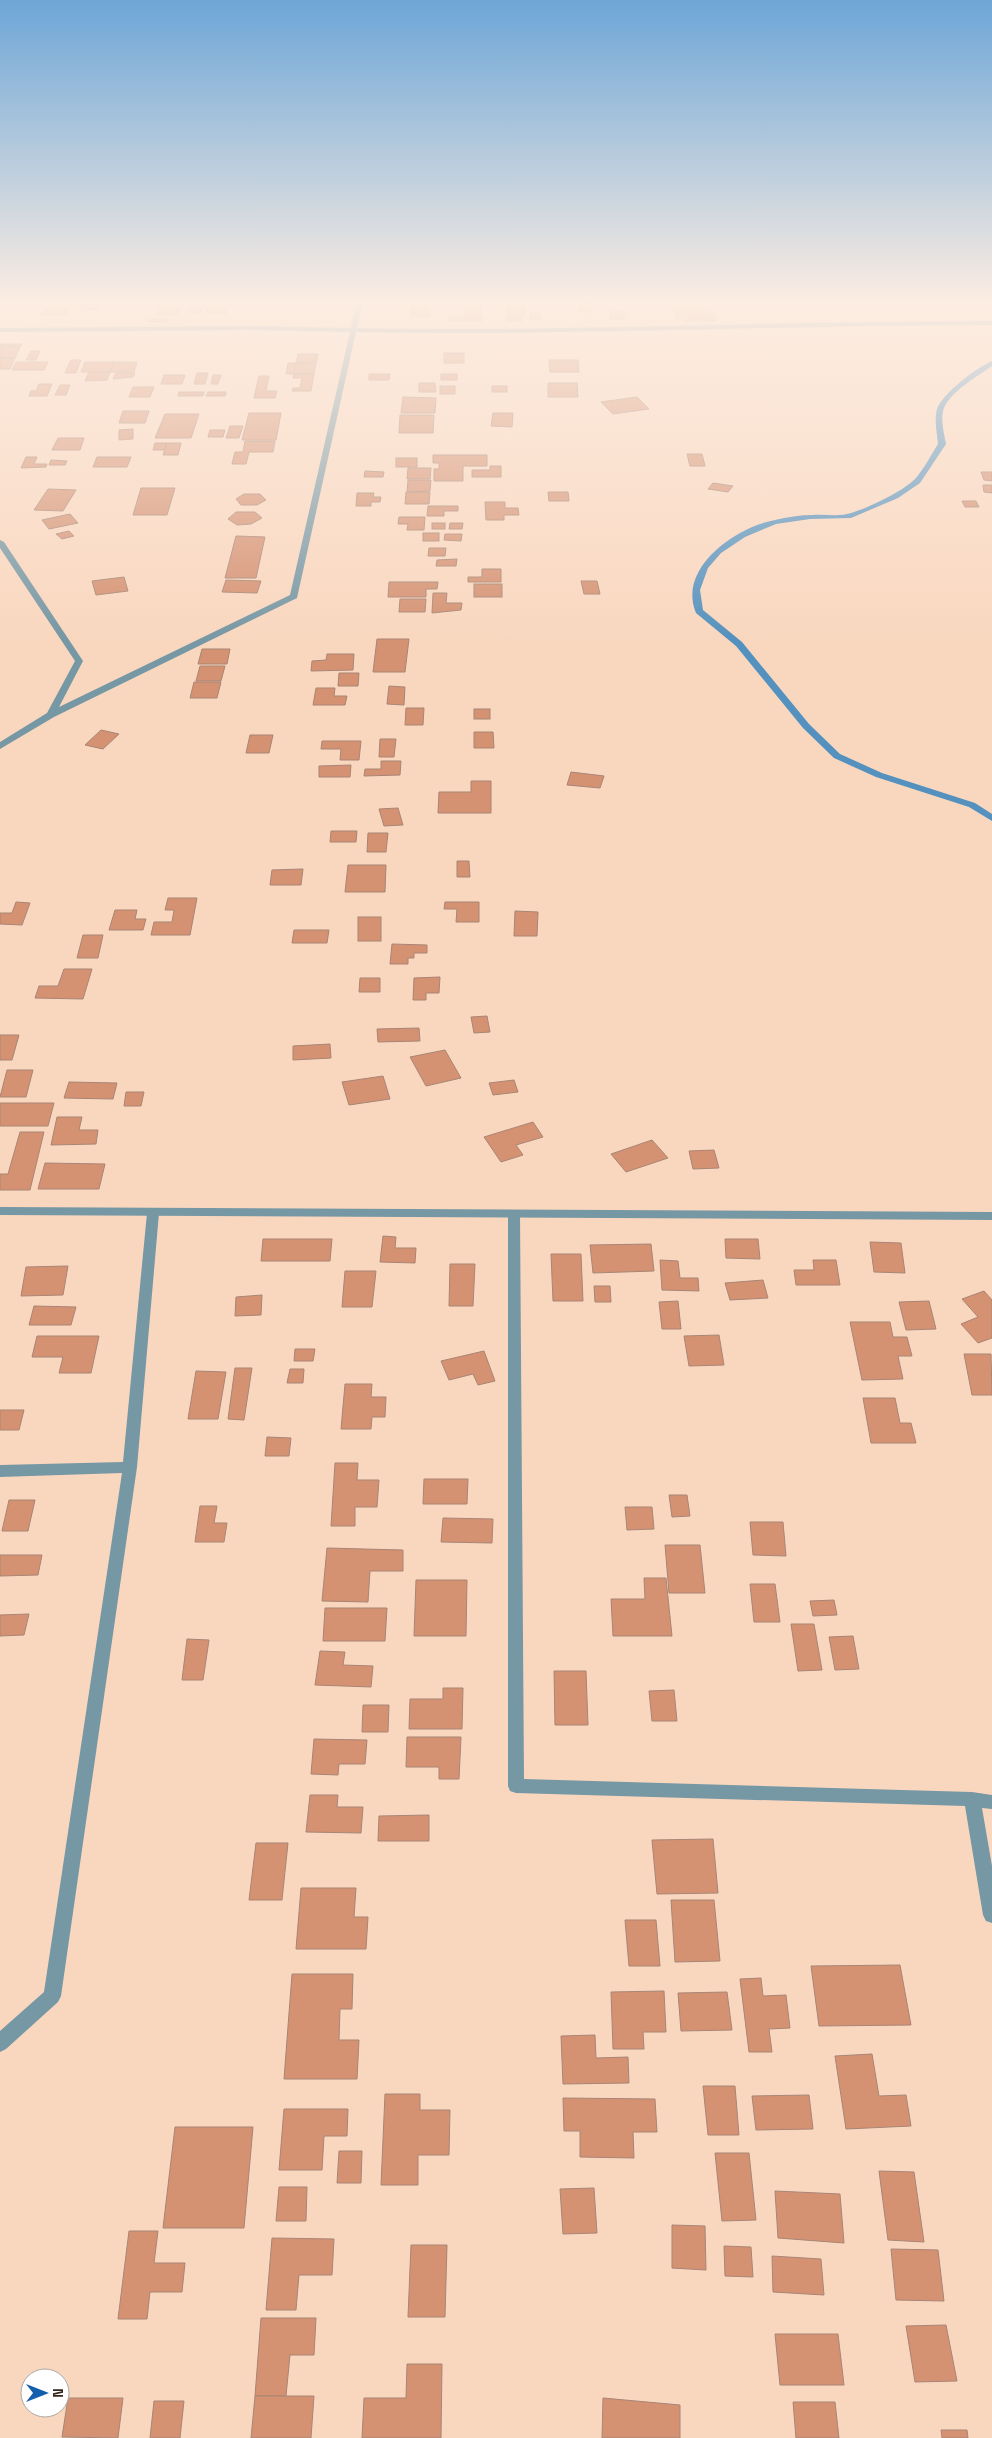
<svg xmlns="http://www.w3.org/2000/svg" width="992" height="2438" font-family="'Space Grotesk',sans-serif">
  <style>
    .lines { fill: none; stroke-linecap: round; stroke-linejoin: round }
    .stream { fill: #5491be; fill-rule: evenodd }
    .building { fill: #d59273; stroke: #a88575 }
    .minor { fill: #7697a4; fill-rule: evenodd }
    .tertiary { fill: #7697a4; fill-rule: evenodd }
  </style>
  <rect width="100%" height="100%" fill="#f9d7bf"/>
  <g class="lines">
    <path class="stream" d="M992,361v5c-14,10 -41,25 -48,42 -4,11 0,25 2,36l-26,39 -22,15 -47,20 -41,1 -34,5 -31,13 -24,16 -13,15 -8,22 3,20 39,32 67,82 31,30 42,19 93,30 17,11v7l-23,-14 -93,-30 -42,-19 -31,-30 -67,-82 -40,-33c-19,-45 40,-86 79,-93 12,-3 25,-5 38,-5 12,-1 27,2 38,-2 17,-5 51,-21 64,-34 9,-10 16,-24 23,-35 -1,-11 -4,-24 -1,-35 5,-15 40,-42 55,-48z"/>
  </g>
  <g class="building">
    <path d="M87,300h16l-4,10h-17z"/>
    <path d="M136,300h21l-1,3h-21z"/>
    <path d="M201,300h31l-1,4h-27l1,-4z"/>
    <path d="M454,300h27l1,21h-33v-5h16v-10h-11z"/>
    <path d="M552,300h20v8l-21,-1z"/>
    <path d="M741,300h16l2,7h-17z"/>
    <path d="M507,301h18l1,15h-4v5h-15z"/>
    <path d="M579,302l13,1v9h-14z"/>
    <rect x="411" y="303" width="19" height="13"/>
    <path d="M190,305h14l-3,8h-13z"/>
    <path d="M160,306h22l-3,9h-22z"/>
    <path d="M46,307h25l-4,8h-26z"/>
    <path d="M692,307h12l1,4h8l3,10h-30l-1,-3h-9l-2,-9h18z"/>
    <path d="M207,308h20l-1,6h-21z"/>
    <rect x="610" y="311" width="14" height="8"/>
    <rect x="530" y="313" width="10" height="6"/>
    <path d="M151,319h17l-1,3h-18z"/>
    <path d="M0,344h22l-2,3h-20z"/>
    <path d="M0,347h20l-5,11h-15z"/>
    <path d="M31,351h9l-4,9h-10z"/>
    <rect x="444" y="353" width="20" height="10"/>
    <path d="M298,354h20l-2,9h-20z"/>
    <path d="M0,358h15l-5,11h-10z"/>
    <path d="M71,360h10l-5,13h-11z"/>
    <path d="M549,360h29l1,12h-29z"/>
    <path d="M16,362h32l-4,8h-32z"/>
    <path d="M85,362h29l-4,10h-29z"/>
    <path d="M114,362h23l-3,10h-24z"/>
    <path d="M288,363h8l-2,11h-8z"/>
    <path d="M296,363h20l-2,11h-20z"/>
    <path d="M89,372h21l-3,8 -22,1z"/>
    <path d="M116,373h19l-2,4 -20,2z"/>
    <path d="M197,373h11l-3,11h-11z"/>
    <path d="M294,374h20l-3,17h-19l1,-3h7l2,-10h-9z"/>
    <path d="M369,374h21l-1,6h-20z"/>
    <rect x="441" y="374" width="16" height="6"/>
    <path d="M164,375h21l-3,9h-21z"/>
    <path d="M213,375h8l-3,9h-7z"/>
    <path d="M259,376h10l-3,15h11l-2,7h-21z"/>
    <path d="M419,383h16l1,9h-17z"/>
    <path d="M548,383h29l1,14h-30z"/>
    <path d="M39,384h13l-5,12h-18l2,-5h5z"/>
    <path d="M60,385h10l-4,10h-11z"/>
    <rect x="440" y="386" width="15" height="8"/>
    <rect x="492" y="386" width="15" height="6"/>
    <path d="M133,387h21l-4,10h-21z"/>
    <path d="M179,392h25l-1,4h-25z"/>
    <path d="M208,392h18l-1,4h-19z"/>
    <path d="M403,397l33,1 -1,15h-34z"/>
    <path d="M637,397l12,12 -36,5 -12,-12z"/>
    <path d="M123,411h26l-4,12h-26z"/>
    <path d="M249,413h32l-5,27h-34z"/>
    <path d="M493,413h20l-1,14 -21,-1z"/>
    <path d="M165,414h34l-8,24h-36z"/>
    <path d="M400,415h34l-1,18h-34z"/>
    <path d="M230,426h13l-4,12h-13z"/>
    <path d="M133,429v10l-14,1v-10z"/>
    <path d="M210,430h15l-2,7h-15z"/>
    <path d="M58,438h26l-4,12h-28z"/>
    <path d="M245,441h30l-2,11h-24l-3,12h-14l3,-12h8z"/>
    <path d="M155,443h12l-2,7h-12z"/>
    <path d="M167,443h14l-3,12h-15z"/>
    <path d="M687,454h15l3,12h-15z"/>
    <path d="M433,455h54v11h-24v15h-29v-12h5v-6h-6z"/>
    <path d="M26,457h11l-3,7h13l-1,3 -25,1z"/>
    <path d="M97,457h34l-4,10h-34z"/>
    <rect x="396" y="458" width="21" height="9"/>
    <path d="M51,460l16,1 -2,4h-16z"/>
    <path d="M490,466h11v11h-29v-7h18z"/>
    <path d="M408,468h23l-1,11h-23z"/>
    <path d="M365,471l19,1 -1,5h-19z"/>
    <path d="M981,472h11v9l-8,-1z"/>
    <path d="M408,480h23l-1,11 -23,1z"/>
    <path d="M713,483l20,3 -5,6 -20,-3z"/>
    <path d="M983,485h9v8l-8,-1z"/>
    <path d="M141,488h34l-8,27h-34z"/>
    <path d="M48,489l28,1 -13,21 -29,-1z"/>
    <path d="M406,492h24l-1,12h-24z"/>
    <path d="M548,492h20l1,9h-20z"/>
    <path d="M357,493h17l-1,4h8l-1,5h-9v4h-15z"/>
    <path d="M244,494h16l6,6 -9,5h-16l-5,-6z"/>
    <path d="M962,501h14l3,6h-14z"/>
    <path d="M485,502h20v6h13l1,7h-15v5h-18z"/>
    <path d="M428,506h30v5h-14v5h-17z"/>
    <path d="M236,512h19l7,6 -11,6 -14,1 -9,-6z"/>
    <path d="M70,514l8,9 -29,6 -7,-9z"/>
    <path d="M399,517h26l-1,13h-17l1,-6h-10z"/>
    <rect x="432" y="523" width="13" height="6"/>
    <path d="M450,523h13l-1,6h-13z"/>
    <path d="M69,531l5,5 -12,3 -6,-5z"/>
    <rect x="423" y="533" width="16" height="8"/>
    <path d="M445,534h17l-1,7 -17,-1z"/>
    <path d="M236,536l29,1 -9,41h-31z"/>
    <path d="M429,548h17l-1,8h-17z"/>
    <path d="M457,559l-1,7h-20l1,-6z"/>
    <path d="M482,569h19v13h-33v-5h14z"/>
    <path d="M124,577l4,14 -32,4 -4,-14z"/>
    <path d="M226,580l35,1 -4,12 -35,-1z"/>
    <path d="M581,581h16l3,13h-16z"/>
    <path d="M389,582h49l-1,7h-11v8h-38z"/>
    <rect x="474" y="584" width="28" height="13"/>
    <path d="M433,593h14l-1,10h16l-1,7 -29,3z"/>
    <path d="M400,599h26l-1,13h-26z"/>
    <path d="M377,639h32l-4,33h-32z"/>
    <path d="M202,649h28l-3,15h-29z"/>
    <path d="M327,654h27l-1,16 -42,1 1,-10 14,-1z"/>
    <path d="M200,666h25l-4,15h-25z"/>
    <path d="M339,673h20l-1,13h-20z"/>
    <path d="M194,682h27l-4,16h-27z"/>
    <path d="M389,686l16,1 -1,18 -17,-1z"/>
    <path d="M316,688h19l-1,8h13l-2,9h-32z"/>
    <path d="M406,708h18l-1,17h-18z"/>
    <rect x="474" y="709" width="16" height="10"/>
    <path d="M101,730l18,4 -16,15 -18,-4z"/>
    <path d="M474,732h19l1,16h-20z"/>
    <path d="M250,735h23l-4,18h-23z"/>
    <path d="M380,739h16l-2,18h-15z"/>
    <path d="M322,741h39l-2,19h-19l1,-11h-20z"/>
    <path d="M381,761h20l-1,14 -36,1 1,-7h16z"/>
    <path d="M351,765l-1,12h-31v-11z"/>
    <path d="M571,772l33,4 -4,12 -33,-3z"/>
    <path d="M471,781h20v32h-53l1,-21h32z"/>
    <path d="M398,808l5,17 -19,1 -5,-17z"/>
    <path d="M331,831h26l-1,11h-26z"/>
    <path d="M368,833h20l-2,19h-19z"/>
    <path d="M457,861h12l1,16h-13z"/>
    <path d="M348,865h38l-1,27h-40z"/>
    <path d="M303,869l-2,16h-31l2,-15z"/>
    <path d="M168,898h29l-7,37h-39l3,-13h18l2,-12h-9z"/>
    <path d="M16,902l14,1 -8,22 -22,-1v-11h12z"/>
    <path d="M445,902h34v20h-23l1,-13h-13z"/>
    <path d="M115,910h22l-2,9h11l-3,11h-34z"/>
    <path d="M515,911l23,1 -1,24h-23z"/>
    <rect x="358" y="917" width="23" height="24"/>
    <path d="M294,930h35l-2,13h-35z"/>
    <path d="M83,935h20l-5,23h-21z"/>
    <path d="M392,944l35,1v8h-13v5h-6v6h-18z"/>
    <path d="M64,969h28l-9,30 -48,-1 4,-12h19z"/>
    <path d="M440,977l-1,16h-13v7h-13l1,-22z"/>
    <path d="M360,978h20v14h-21z"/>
    <path d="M487,1016l3,16 -16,1 -3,-16z"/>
    <path d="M419,1028l1,13 -42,1 -1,-13z"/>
    <path d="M0,1035h19l-7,25h-12z"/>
    <path d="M330,1044l1,14 -38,2v-14z"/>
    <path d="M445,1050l16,28 -35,8 -16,-29z"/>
    <path d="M7,1070h26l-7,27h-26z"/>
    <path d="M383,1076l7,23 -41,6 -7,-23z"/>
    <path d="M514,1080l4,12 -25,3 -4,-12z"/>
    <path d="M69,1082l48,1 -4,16 -49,-1z"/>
    <path d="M126,1092h18l-3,14h-17z"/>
    <path d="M0,1103h54l-6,23h-48z"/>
    <path d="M57,1117h25l-3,13h19l-2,14 -45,1z"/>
    <path d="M533,1122l10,15 -27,8 7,10 -22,7 -17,-25z"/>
    <path d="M20,1132h24l-14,58h-30v-16h8z"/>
    <path d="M652,1140l16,18 -42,14 -15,-18z"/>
    <path d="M714,1150l5,18 -26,1 -4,-18z"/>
    <path d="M45,1163l60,1 -6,25h-61z"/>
    <path d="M383,1236l13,1 -1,11h21l-1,15 -35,-1z"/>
    <path d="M263,1239h69l-2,22h-69z"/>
    <path d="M725,1239h33l2,20 -34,-1z"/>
    <path d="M870,1242l31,1 4,30 -31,-1z"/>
    <path d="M651,1244l3,27 -61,2 -3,-28z"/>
    <path d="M551,1254h30l2,47h-30z"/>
    <path d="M660,1260l18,1 2,17h18l1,13 -37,-1z"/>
    <path d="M813,1260h23l4,25h-44l-2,-15h20z"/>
    <path d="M450,1264h25l-2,42h-24z"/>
    <path d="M68,1266l-5,29 -42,1 5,-29z"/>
    <path d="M345,1271h31l-4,36h-30z"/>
    <path d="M763,1280l5,18 -38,2 -5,-17z"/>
    <path d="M594,1286h16l1,16h-16z"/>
    <path d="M984,1291l8,9v38l-14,5 -17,-19 17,-7 -16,-18z"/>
    <path d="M262,1295l-1,20 -26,1 1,-19z"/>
    <path d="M678,1301l3,28h-19l-3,-27z"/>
    <path d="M929,1301l7,28 -30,1 -7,-28z"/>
    <path d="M34,1306l42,1 -5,18h-42z"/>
    <path d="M850,1322h40l3,15h14l5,19h-14l5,23 -41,1z"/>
    <path d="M719,1335l5,30 -35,1 -5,-30z"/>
    <path d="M37,1336h62l-8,37h-32l4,-16h-31z"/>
    <path d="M295,1349h20l-2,12h-19z"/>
    <path d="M484,1351l11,30 -17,4 -5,-11 -24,6 -8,-19z"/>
    <path d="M964,1354h27l1,41h-20z"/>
    <path d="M235,1368h17l-8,52 -16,-1z"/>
    <path d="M290,1369h14l-1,14h-16z"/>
    <path d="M196,1371l30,1 -8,47h-30z"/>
    <path d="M345,1384h27l-1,13h15l-1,20h-13l-1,12h-30z"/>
    <path d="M863,1398h32l5,25h11l5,20h-45z"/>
    <path d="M0,1410h24l-5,20h-19z"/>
    <path d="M267,1437l24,1 -2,18h-24z"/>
    <path d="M335,1463h23l-1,17h22l-2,27h-22v19h-24z"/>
    <path d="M424,1479h44l-1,25h-44z"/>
    <path d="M669,1495h18l3,21 -18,1z"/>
    <path d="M9,1500h26l-7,31h-26z"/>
    <path d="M200,1506h17l-3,17h13l-3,19h-29z"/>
    <path d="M625,1507h27l2,22 -27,1z"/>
    <path d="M443,1518l50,1 -1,24 -51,-1z"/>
    <path d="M750,1522h33l3,34 -33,-1z"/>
    <path d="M665,1545h35l5,48h-36z"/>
    <path d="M327,1548l76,2v21h-33l-2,31 -46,-1z"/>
    <path d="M0,1555h42l-4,20 -38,1z"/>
    <path d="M644,1578h22l6,58h-59l-2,-37h34z"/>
    <path d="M416,1580h51l-1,56h-52z"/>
    <path d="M750,1584h25l5,38h-26z"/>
    <path d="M834,1600l3,15 -24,1 -3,-15z"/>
    <path d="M325,1608h62l-2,33h-62z"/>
    <path d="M29,1614l-5,21 -24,1v-21z"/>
    <path d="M791,1624h23l8,46 -24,1z"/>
    <path d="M853,1636l6,33 -24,1 -6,-33z"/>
    <path d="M187,1639l22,1 -6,40h-21z"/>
    <path d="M320,1651l25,1 -2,13 30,1 -2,21 -56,-2z"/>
    <path d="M554,1671h32l2,54h-33z"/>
    <path d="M443,1688h20l-1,41h-53l1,-30h33z"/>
    <path d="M674,1690l3,31h-25l-3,-30z"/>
    <path d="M363,1705h26l-1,27h-26z"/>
    <path d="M407,1737h54l-2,42h-20v-12h-33z"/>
    <path d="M314,1739l53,1 -2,24h-26l-1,11 -27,-1z"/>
    <path d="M310,1795h28l-1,12h26l-2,26 -55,-1z"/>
    <path d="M429,1815v26h-51l1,-25z"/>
    <path d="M713,1839l5,54 -61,1 -5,-54z"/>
    <path d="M256,1843h32l-6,57h-33z"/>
    <path d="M301,1888h55l-2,29h14l-2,32h-70z"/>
    <path d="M671,1900h43l6,61 -45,1z"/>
    <path d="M625,1920h31l4,46h-31z"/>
    <path d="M900,1965l11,60 -92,1 -8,-60z"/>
    <path d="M292,1974h61l-1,35h-12l-1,31h20l-2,39h-73z"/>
    <path d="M761,1978l2,18 23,-1 4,33 -21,1 3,23h-23l-9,-73z"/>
    <path d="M664,1991l2,41h-23l1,17h-31l-2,-57z"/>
    <path d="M727,1992l5,38 -51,1 -3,-38z"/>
    <path d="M595,2035l1,23 32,-1 1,26 -66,1 -2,-48z"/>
    <path d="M872,2054l7,42 27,-1 5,31 -65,3 -11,-73z"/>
    <path d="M703,2086h32l4,49h-31z"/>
    <path d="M385,2094h35v16h30l-1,45h-31v30h-37z"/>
    <path d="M809,2095l4,34 -57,1 -4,-34z"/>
    <path d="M563,2098l92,1 2,33h-24l1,26 -54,-1v-26h-16z"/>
    <path d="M284,2109h64l-1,27h-23l-2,34h-43z"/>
    <path d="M175,2127h78l-9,101h-81z"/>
    <path d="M339,2151h23l-1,32h-24z"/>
    <path d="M715,2153h34l7,67 -34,1z"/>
    <path d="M879,2171l35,1 10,70 -36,-2z"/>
    <path d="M279,2187h28l-1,34h-30z"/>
    <path d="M594,2188l3,45 -34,1 -3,-45z"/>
    <path d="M775,2191l65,3 4,49 -66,-5z"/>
    <path d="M672,2225l33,1 1,44 -34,-2z"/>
    <path d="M129,2231h29l-4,32h31l-3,29h-32l-3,27h-29z"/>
    <path d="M272,2238l62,1 -2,36h-33l-3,35h-30z"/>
    <path d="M411,2245h36l-2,72h-37z"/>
    <path d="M724,2246l27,1 2,30 -28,-1z"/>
    <path d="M891,2249l47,1 6,51 -48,-1z"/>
    <path d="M772,2256l49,3 3,36 -51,-3z"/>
    <path d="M261,2318h55l-2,37h-24l-4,41h-31z"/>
    <path d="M946,2325l11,56 -42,1 -9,-56z"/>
    <path d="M775,2334h63l6,51h-64z"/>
    <path d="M407,2364h35l-1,74h-79l2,-40h42z"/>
    <path d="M255,2396h59l-3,42h-60z"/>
    <path d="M68,2398h55l-5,40 -56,-1z"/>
    <path d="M603,2398l77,7v33h-78z"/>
    <path d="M154,2401h30l-4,37h-30z"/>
    <path d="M793,2402h42l4,36h-43z"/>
    <path d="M941,2430h26l1,8h-26z"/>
  </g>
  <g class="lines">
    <g class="minor">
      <path d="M357,300h6l-6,28c212,4 423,-7 635,-7v4c-212,0 -424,11 -636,7l-59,266 -243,119 -54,32v-7l47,-29 28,-52 -75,-113v-8l4,2 79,119 -24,46 231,-112 60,-263 -102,-2 -248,2v-4l248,-2 103,2z"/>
      <path d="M153,1209l6,4 -22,254 -76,529 -3,6 -52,47 -6,3v-21l44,-39 78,-519 -122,4v-12l123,-3 24,-249z"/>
      <path d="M514,1210l6,4 4,565 448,13 20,3v14l-10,-1 10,58v57l-6,-2 -3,-6 -18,-109 -449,-13 -6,-2 -2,-5v-572z"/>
    </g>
    <path class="tertiary" d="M0,1207l992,5v8l-992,-5z"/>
  </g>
  <linearGradient id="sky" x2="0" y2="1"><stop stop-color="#6da6d7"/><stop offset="0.47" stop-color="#fcede2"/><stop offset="1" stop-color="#fcede2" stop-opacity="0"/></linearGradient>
  <rect width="992" height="641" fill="url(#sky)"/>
  <g transform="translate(45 2393) rotate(90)"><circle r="24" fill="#ffffff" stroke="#ada9a5"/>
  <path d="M0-4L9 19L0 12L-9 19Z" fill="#135fae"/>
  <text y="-8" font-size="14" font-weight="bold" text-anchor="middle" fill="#33271e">N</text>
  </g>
</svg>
